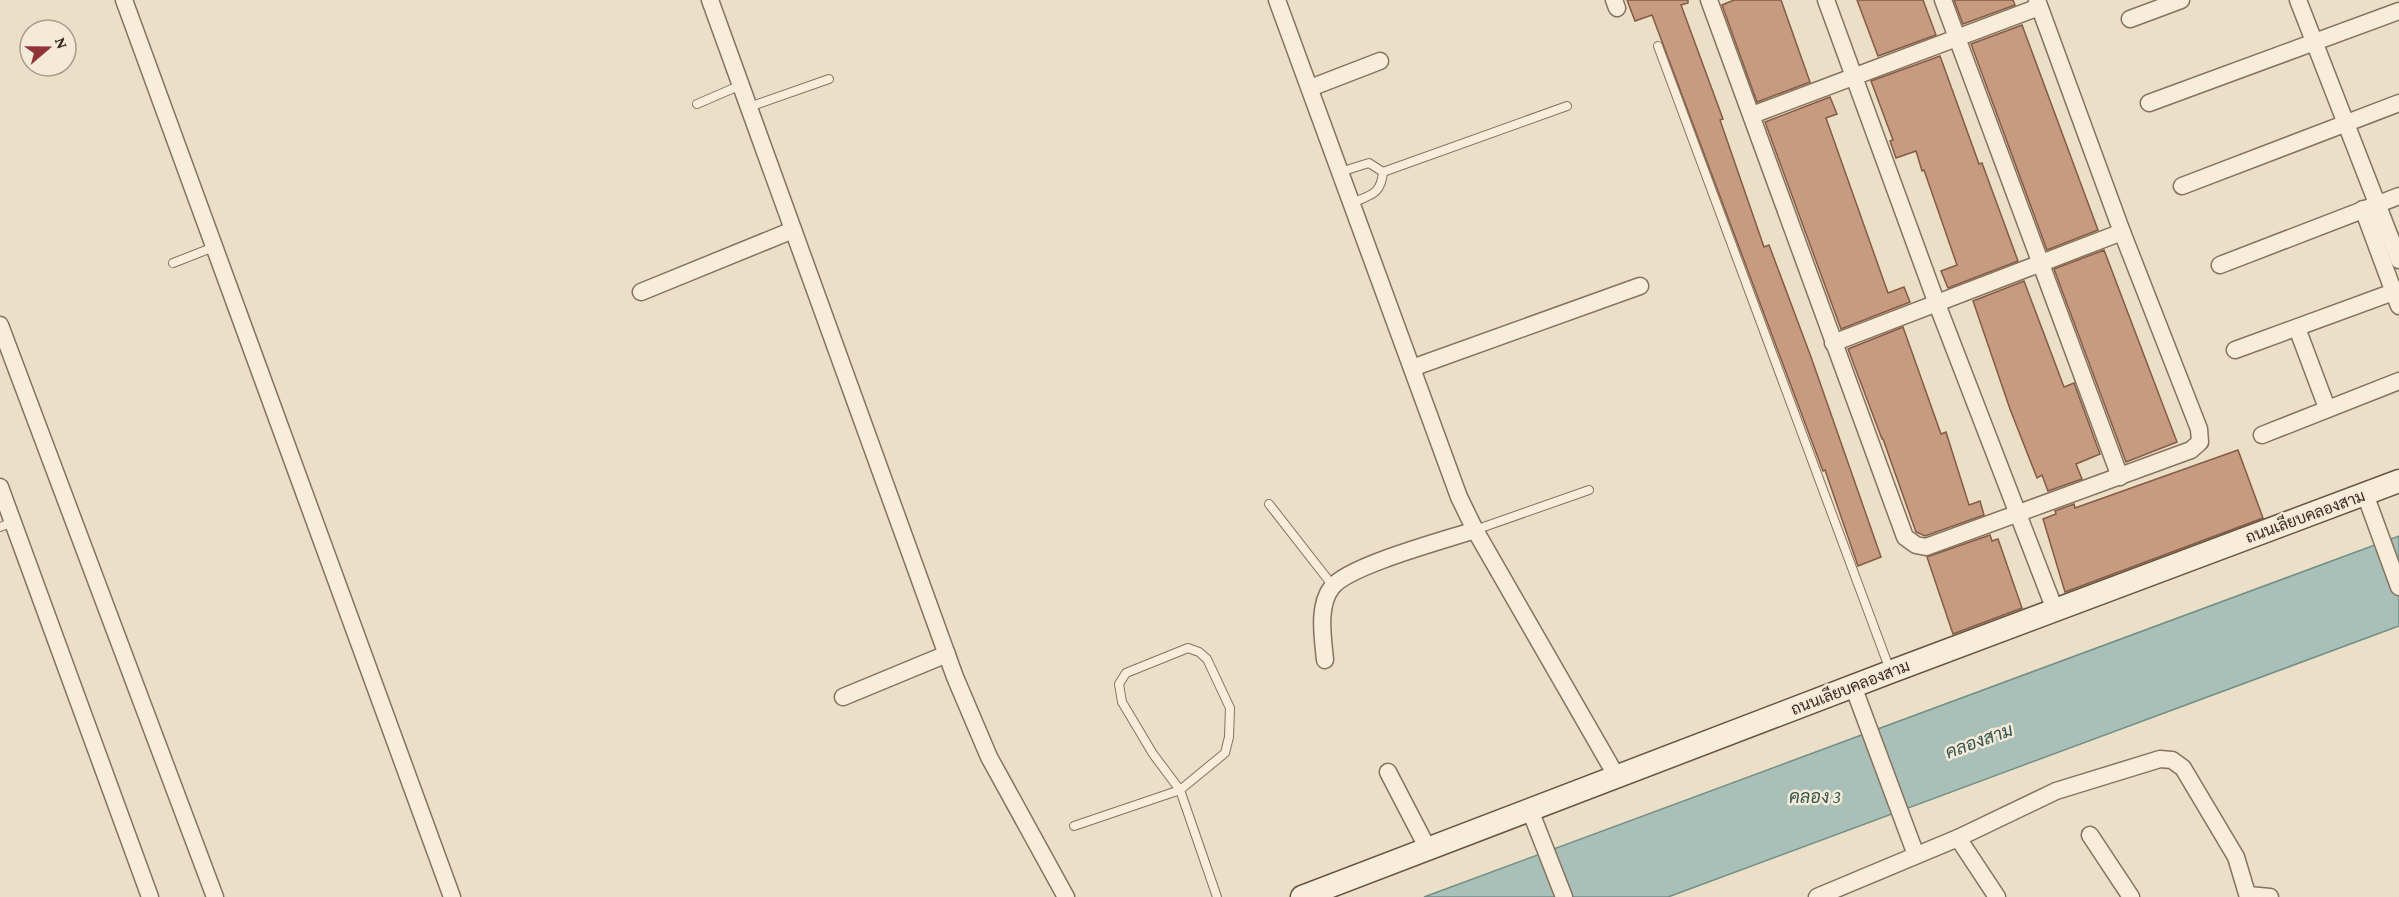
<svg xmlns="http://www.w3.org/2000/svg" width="2399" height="897" font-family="'Crimson Pro',Sarabun,serif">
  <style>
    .water { fill: #a8c0b8; stroke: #6f8e85; stroke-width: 1.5 }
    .building { fill: #c79b80; stroke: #845b45; stroke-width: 1.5 }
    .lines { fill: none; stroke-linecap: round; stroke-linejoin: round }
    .service-casing { stroke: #86725e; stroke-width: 10 }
    .minor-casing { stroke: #86725e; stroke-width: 19 }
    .secondary-casing { stroke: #685341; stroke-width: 25 }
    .service { stroke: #f7edda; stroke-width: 8 }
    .minor { stroke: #f7edda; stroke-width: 16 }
    .secondary { stroke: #f7edda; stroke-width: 22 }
    .labels { text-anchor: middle; stroke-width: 5; stroke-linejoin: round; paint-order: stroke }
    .street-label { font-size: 16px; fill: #382b21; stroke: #f4ead7 }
    .water-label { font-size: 18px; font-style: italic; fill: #315652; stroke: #f4ead7 }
  </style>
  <rect width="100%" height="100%" fill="#ecdfc8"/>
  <path class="water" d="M2399,536v90l-731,271h-244z"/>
  <g class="building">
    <path d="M1627,0h61v3l-7,2 42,114 -3,1 44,127 5,-2 42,112 70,200 -23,9 -33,-96 -2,1 -171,-456 -17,6z"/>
    <path d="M1734,0h47l29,82 -53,20 -35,-97z"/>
    <path d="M1857,0h66l13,35 -58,21z"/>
    <path d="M1954,0h59l2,5 -52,19z"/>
    <path d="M2022,25l76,205 -51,20 -76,-206z"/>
    <path d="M1940,56l39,108 3,-1 36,98 -70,27 -7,-17 16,-6 -33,-95 -2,1 -6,-20 -20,7 -6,-17 3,-1 -22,-59z"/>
    <path d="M1830,97l7,17 -11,4 62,175 16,-6 6,15 -69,27 -76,-207z"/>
    <path d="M2104,250l73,192 -51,20 -72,-193z"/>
    <path d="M2024,281l40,106 10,-4 26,71 -24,10 6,15 -34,12 -6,-16 -5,3 -27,-69 -37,-108z"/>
    <path d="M1903,327l38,107 5,-2 23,73 11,-4 4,14 -59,21 -9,-4 -33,-93h-1l-34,-90z"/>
    <path d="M2238,450l25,68 -198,74 -22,-73 13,-5 -1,-3 19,-7 1,4z"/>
    <path d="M1990,535l2,6 6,-2 24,69 -69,26 -26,-77z"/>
  </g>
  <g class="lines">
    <defs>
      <g id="service">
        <path d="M1658,46l232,624"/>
        <path d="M697,104l44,-19"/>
        <path d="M749,107l80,-28"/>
        <path d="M1340,172l29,-9 14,9c-2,23 -13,23 -31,31"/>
        <path d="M1383,172l184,-66"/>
        <path d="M173,263l41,-16"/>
        <path d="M1269,504l64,82"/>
        <path d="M0,527l13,-5"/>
        <path d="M1475,530l114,-40"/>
        <path d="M1074,826l106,-36 45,-37 4,-16 1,-29 -23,-49 -8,-7 -11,-4 -62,25 -7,11 3,18 31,52 27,36 37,107"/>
      </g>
      <g id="minor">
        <path d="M124,0l328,897"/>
        <path d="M710,0l245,677 34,80 77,140"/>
        <path d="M1277,0l182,497 16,33 142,247"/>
        <path d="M1614,0l3,8"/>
        <path d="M1709,0l196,537 11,8 10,2 265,-97 9,-8 -1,-13 -77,-197 -85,-232"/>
        <path d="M1826,0l111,304 118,306"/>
        <path d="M1943,0l177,477"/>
        <path d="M2298,0l101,260"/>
        <path d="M2130,19l51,-19"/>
        <path d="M1310,88l70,-27"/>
        <path d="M2149,103l250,-92"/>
        <path d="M1752,115l287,-108"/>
        <path d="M2182,186l217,-83"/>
        <path d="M2363,209l36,97"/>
        <path d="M2220,265l179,-69"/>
        <path d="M641,292l152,-62"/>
        <path d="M0,325l215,572"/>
        <path d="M2297,328l30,80"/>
        <path d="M1833,343l289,-111"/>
        <path d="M2235,350l164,-60"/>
        <path d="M1412,368l228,-82"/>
        <path d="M2262,435l137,-54"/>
        <path d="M0,487l150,410"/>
        <path d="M2365,494l34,93"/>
        <path d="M1325,660c-2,-22 -8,-54 7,-73 18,-22 113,-47 143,-57"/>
        <path d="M1853,686l63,169"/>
        <path d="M843,697l104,-43"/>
        <path d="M1388,772l40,77"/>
        <path d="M1530,810l34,87"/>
        <path d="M2090,835l41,62"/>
        <path d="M1958,838l39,59"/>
        <path d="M2248,895l22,2"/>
        <path d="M1817,897l141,-59 98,-47 104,-32 12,1 11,8 53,89 12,40"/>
      </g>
      <path id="secondary" d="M1302,897l588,-225 509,-191"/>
    </defs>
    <use href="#service" class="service-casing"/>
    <use href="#minor" class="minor-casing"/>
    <use href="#secondary" class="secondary-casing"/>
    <use href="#service" class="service"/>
    <use href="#minor" class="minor"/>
    <use href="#secondary" class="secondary"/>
  </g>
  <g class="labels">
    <g class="street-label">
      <text transform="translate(2305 516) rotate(-20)" y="6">ถนนเลียบคลองสาม</text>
      <text transform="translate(1850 687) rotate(-21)" y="6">ถนนเลียบคลองสาม</text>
    </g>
    <g class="water-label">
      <text transform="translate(1979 741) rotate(-20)" y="6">คลองสาม</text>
      <text x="1815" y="803">คลอง 3</text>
    </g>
  </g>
  <g transform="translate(48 48) rotate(70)"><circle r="28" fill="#f4ead7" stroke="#a99e8e" stroke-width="1.5"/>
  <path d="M0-4.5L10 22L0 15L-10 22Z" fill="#913237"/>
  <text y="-9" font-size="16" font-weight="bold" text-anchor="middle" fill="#382b21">N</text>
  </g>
</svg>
